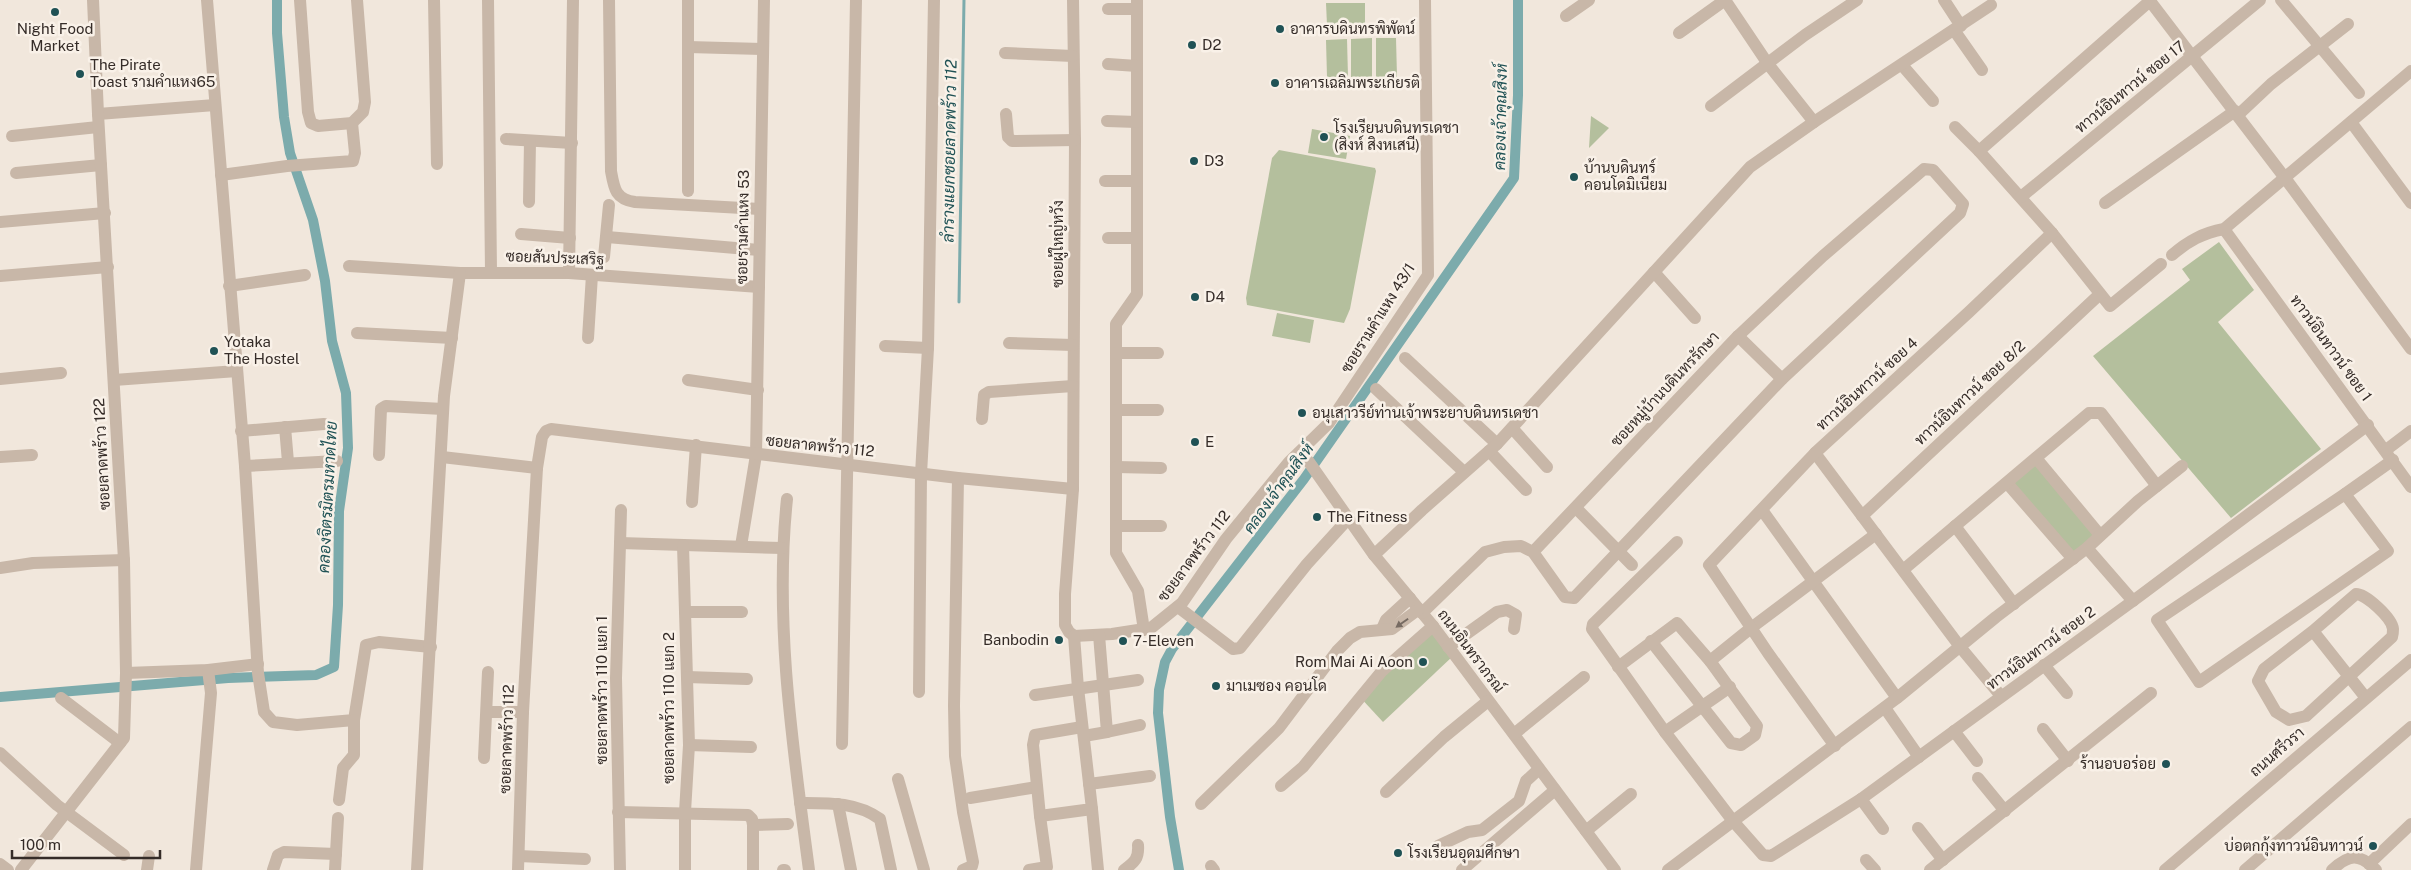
<svg xmlns="http://www.w3.org/2000/svg" width="2411" height="870" font-family="'Public Sans',Sarabun,sans-serif">
  <style>
    .green { fill: #b4bf9d }
    .lines { fill: none; stroke-linecap: round; stroke-linejoin: round }
    .stream { stroke: #7cabac; stroke-width: 3 }
    .canal { stroke: #7cabac; stroke-width: 10 }
    .minor { stroke: #c8b7a8; stroke-width: 12 }
    .oneway { fill: #776b62 }
    .poi-dot { fill: #205255; stroke: #f9f1e8; stroke-width: 2 }
    .labels { text-anchor: middle; stroke-width: 5; stroke-linejoin: round; paint-order: stroke }
    .poi-label { font-size: 15px; fill: #352c28; stroke: #f9f1e8; text-anchor: start }
    .street-label { font-size: 15px; fill: #352c28; stroke: #f9f1e8 }
    .water-label { font-size: 16px; font-style: italic; fill: #205255; stroke: #f9f1e8 }
  </style>
  <rect width="100%" height="100%" fill="#f1e7dc"/>
  <g class="green">
    <path d="M1326,3h39v22h-38z"/>
    <path d="M1372,38v39h-21v-38z"/>
    <path d="M1376,38h20l1,39h-21z"/>
    <path d="M1347,39l1,38h-21l-1,-37z"/>
    <path d="M1591,116l18,12 -20,20z"/>
    <path d="M1312,129l38,7 -4,23 -38,-6z"/>
    <path d="M1279,150l96,18 1,3 -26,138 -6,14 -97,-18 -1,-7 26,-140z"/>
    <path d="M2219,242l35,48 -36,32 103,127 -90,69 -138,-162 97,-76 -8,-11z"/>
    <path d="M1277,313l37,7 -4,23 -38,-7z"/>
    <path d="M2035,462l61,75 -22,19 -63,-74z"/>
    <path d="M1433,626l20,30 -70,66 -25,-27z"/>
  </g>
  <g class="lines">
    <path class="stream" d="M959,302l5,-302"/>
    <g class="canal">
      <path d="M0,697l228,-19 88,-3 18,-8 4,-62 1,-94 9,-63 -2,-55 -14,-52 -7,-60 -12,-61 -23,-67 -6,-36 -7,-84v-33"/>
      <path d="M1179,870l-9,-53 -12,-104 1,-23 6,-28 7,-13 132,-170 210,-301 4,-83v-95"/>
    </g>
    <g class="minor">
      <path d="M207,0l38,466 13,207 6,39 9,10 24,3 57,-5 12,-75 13,-3 52,5"/>
      <path d="M300,0l8,112 3,11 7,3 34,-3 11,-11 2,-10 -8,-102"/>
      <path d="M434,0l3,164"/>
      <path d="M488,0l3,272"/>
      <path d="M609,0l2,171c3,17 4,28 24,31l125,7"/>
      <path d="M1073,0l2,140 -2,349 -8,105v31l4,7 5,4 38,-2 39,-6 31,-25 44,-64 63,-77 40,-39 99,-148 -3,-275"/>
      <path d="M1137,0v294l-21,30v229l22,38 6,39"/>
      <path d="M1725,0l43,64 46,58"/>
      <path d="M1944,0l17,26"/>
      <path d="M2281,0l78,93"/>
      <path d="M2150,1l135,177 126,171"/>
      <path d="M1108,9h29"/>
      <path d="M1566,16l23,-16"/>
      <path d="M1954,30l28,40"/>
      <path d="M1679,33l46,-33"/>
      <path d="M688,47l74,2"/>
      <path d="M1005,53l68,3"/>
      <path d="M1108,64l29,2"/>
      <path d="M1902,65l31,36"/>
      <path d="M1711,106l94,-71 52,-35"/>
      <path d="M98,114l117,-9"/>
      <path d="M1006,114l2,23 4,4 63,-1"/>
      <path d="M2238,115l33,-31 77,-60"/>
      <path d="M1107,121l30,1"/>
      <path d="M2351,122l60,81"/>
      <path d="M1955,127l24,24 73,82 58,73 51,-42"/>
      <path d="M12,136l86,-9"/>
      <path d="M506,139l66,4"/>
      <path d="M1979,151l172,-151"/>
      <path d="M16,173l85,-8"/>
      <path d="M221,175l66,-9 66,-5 2,-8 -3,-30"/>
      <path d="M1105,181h32"/>
      <path d="M688,191v-191"/>
      <path d="M2021,197l239,-197"/>
      <path d="M529,202l1,-61"/>
      <path d="M2105,203l130,-92"/>
      <path d="M0,222l105,-9"/>
      <path d="M2224,229l187,258"/>
      <path d="M521,234l49,4"/>
      <path d="M607,237l152,13"/>
      <path d="M1108,238h29"/>
      <path d="M2172,255c16,-14 31,-22 52,-26l187,-158"/>
      <path d="M604,257l5,-52"/>
      <path d="M349,266l111,7h109l190,14"/>
      <path d="M1654,272l41,46"/>
      <path d="M569,273l4,-273"/>
      <path d="M0,276l108,-9"/>
      <path d="M229,286l76,-11"/>
      <path d="M357,333l95,5"/>
      <path d="M1738,336l44,43"/>
      <path d="M588,338l4,-63"/>
      <path d="M1009,343l64,2"/>
      <path d="M885,346l43,2"/>
      <path d="M1116,353h42"/>
      <path d="M1405,358l92,86"/>
      <path d="M0,379l61,-6"/>
      <path d="M114,380l123,-9"/>
      <path d="M688,380l70,10"/>
      <path d="M1376,389l88,83"/>
      <path d="M1116,410h42"/>
      <path d="M982,419l2,-24 5,-3 84,-6"/>
      <path d="M285,427l3,35"/>
      <path d="M1512,428l35,39"/>
      <path d="M241,431l83,-7"/>
      <path d="M2386,450l25,-19"/>
      <path d="M1489,451l37,39"/>
      <path d="M1299,453l10,9 65,93 59,71 182,244"/>
      <path d="M1815,453l146,195 40,48"/>
      <path d="M379,455l2,-46 5,-3 57,3"/>
      <path d="M0,457l32,-2"/>
      <path d="M442,457l95,11"/>
      <path d="M2036,458l64,77"/>
      <path d="M245,466l92,-5"/>
      <path d="M1116,467l45,1"/>
      <path d="M958,478l-4,228 1,50 8,56 10,50 -1,4 -9,4"/>
      <path d="M2007,483l66,76"/>
      <path d="M2345,494l43,57 -189,131 -42,-62z"/>
      <path d="M2345,494l48,-34"/>
      <path d="M787,499c-13,123 6,249 22,371"/>
      <path d="M692,502l4,-57"/>
      <path d="M1576,508l56,57"/>
      <path d="M1762,510l135,188"/>
      <path d="M1862,516l238,-222"/>
      <path d="M1116,526h45"/>
      <path d="M1955,526l59,78"/>
      <path d="M1677,542l-84,82 -1,5 73,103 68,89 30,34 8,1 90,-57 280,-204 227,-170"/>
      <path d="M620,543l162,5"/>
      <path d="M683,545l6,200 -4,67v58"/>
      <path d="M741,546l15,-91 8,-455"/>
      <path d="M2087,548l46,53"/>
      <path d="M1374,555l48,-45 75,-66 253,-277 64,-45 177,-117"/>
      <path d="M0,568l33,-5 91,-3"/>
      <path d="M1903,570l186,-157h12l56,73"/>
      <path d="M1178,607l55,42 7,-1 67,-84 41,-45"/>
      <path d="M685,612h57"/>
      <path d="M1422,613l63,-61 19,-5 17,-1 12,6 205,-216 85,-80 101,-87 9,1 30,34 -3,9 -178,166 -208,219 -9,-1 -32,-45"/>
      <path d="M1382,629l4,-9 24,-22"/>
      <path d="M2313,631l43,-37c10,0 36,24 37,35 0,2 0,5 -1,8l-86,79 -17,4 -13,-8 -18,-31 6,-12 49,-38 53,67"/>
      <path d="M1651,641l80,102 10,2 14,-10 2,-9 -47,-65"/>
      <path d="M1448,647l49,-35 10,-2 9,5 -2,14"/>
      <path d="M2044,665l23,28"/>
      <path d="M1618,667l59,-44 33,38 41,-33 125,-94"/>
      <path d="M126,673l82,-3 50,-6"/>
      <path d="M687,677l60,2"/>
      <path d="M919,692l2,-218 7,-126 6,-348"/>
      <path d="M1035,695l103,-15"/>
      <path d="M61,698l59,45"/>
      <path d="M1885,708l34,49"/>
      <path d="M487,712h36"/>
      <path d="M2043,729l25,32"/>
      <path d="M1954,731l23,30"/>
      <path d="M1107,732l33,-7"/>
      <path d="M1665,732l65,-45"/>
      <path d="M1514,734l70,-57"/>
      <path d="M1084,736l23,-4 -8,-97"/>
      <path d="M842,744l14,-744"/>
      <path d="M689,745l62,2"/>
      <path d="M1835,746l-67,-93 -59,-88 106,-112 154,-141 83,-79"/>
      <path d="M0,753l57,52 67,50"/>
      <path d="M484,758l4,-86"/>
      <path d="M1978,778l27,33"/>
      <path d="M898,779l26,91"/>
      <path d="M1089,784l61,-8"/>
      <path d="M1281,786l22,-19 79,-96 51,-45"/>
      <path d="M1386,792l58,-55 44,-36"/>
      <path d="M970,798l67,-11"/>
      <path d="M1861,799l22,30"/>
      <path d="M339,800l4,-32 11,-13v-35"/>
      <path d="M800,803c29,0 56,-1 80,16l11,51"/>
      <path d="M838,804l13,66"/>
      <path d="M1201,804l78,-76 58,-77 13,-13 10,-6 32,-3 27,-20"/>
      <path d="M1092,809l6,61"/>
      <path d="M618,812l130,3 4,4 1,6v45"/>
      <path d="M1040,816l-7,-71 2,-10 47,-8"/>
      <path d="M753,825l35,-1"/>
      <path d="M1918,828l25,32"/>
      <path d="M1586,831l45,-37"/>
      <path d="M1438,846l30,-14 14,-2 37,-29 7,-20 13,-12"/>
      <path d="M519,856l66,3"/>
      <path d="M1866,860l9,10"/>
      <path d="M0,864l8,6"/>
      <path d="M2369,864l42,-40"/>
      <path d="M1211,866l3,4"/>
      <path d="M21,870l103,-132 2,-65 -2,-113 -26,-446 -5,-114"/>
      <path d="M147,870l2,-14"/>
      <path d="M196,870l15,-177 -3,-23"/>
      <path d="M273,870l5,-15 6,-3 52,2"/>
      <path d="M335,870l3,-52"/>
      <path d="M417,870l27,-474 16,-123"/>
      <path d="M518,870l5,-158 14,-244 5,-31 4,-6 5,-2 407,49 115,11"/>
      <path d="M620,870l-4,-192 5,-168"/>
      <path d="M783,870h2"/>
      <path d="M1029,870l18,-3 -7,-51 52,-7 -14,-121 -4,-52"/>
      <path d="M1124,870c11,-8 15,-12 14,-25"/>
      <path d="M1462,870l93,-80"/>
      <path d="M1668,870l229,-172 99,-81 91,-69 51,-47 44,-35"/>
      <path d="M1930,870l221,-177"/>
      <path d="M2165,870l246,-210"/>
      <path d="M2245,870l166,-143"/>
      <path d="M2332,870c17,-16 27,-17 44,0"/>
    </g>
  </g>
  <defs><path id="oneway-solid" d="M-6-.8H1V-3.2L6.5 0L1 3.2V.8H-6Z" transform="scale(1.25)"/></defs>
  <use class="oneway" href="#oneway-solid" transform="translate(1402 623) rotate(145)"/>
  <g class="poi-dot">
    <circle cx="55" cy="12" r="5"/>
    <circle cx="1280" cy="29" r="5"/>
    <circle cx="1192" cy="45" r="5"/>
    <circle cx="80" cy="74" r="5"/>
    <circle cx="1275" cy="83" r="5"/>
    <circle cx="1324" cy="137" r="5"/>
    <circle cx="1194" cy="161" r="5"/>
    <circle cx="1574" cy="177" r="5"/>
    <circle cx="1195" cy="297" r="5"/>
    <circle cx="214" cy="351" r="5"/>
    <circle cx="1302" cy="413" r="5"/>
    <circle cx="1195" cy="442" r="5"/>
    <circle cx="1317" cy="517" r="5"/>
    <circle cx="1059" cy="640" r="5"/>
    <circle cx="1123" cy="641" r="5"/>
    <circle cx="1423" cy="662" r="5"/>
    <circle cx="1216" cy="686" r="5"/>
    <circle cx="2166" cy="764" r="5"/>
    <circle cx="2373" cy="846" r="5"/>
    <circle cx="1398" cy="853" r="5"/>
  </g>
  <g class="labels">
    <g class="poi-label">
      <text x="55" y="34" text-anchor="middle">Night Food<tspan x="55" dy="17">Market</tspan></text>
      <text x="1290" y="34">อาคารบดินทรพิพัตน์</text>
      <text x="1202" y="50">D2</text>
      <text x="90" y="70">The Pirate<tspan x="90" dy="17">Toast รามคำแหง65</tspan></text>
      <text x="1285" y="88">อาคารเฉลิมพระเกียรติ</text>
      <text x="1334" y="133">โรงเรียนบดินทรเดชา<tspan x="1334" dy="17">(สิงห์ สิงหเสนี)</tspan></text>
      <text x="1204" y="166">D3</text>
      <text x="1584" y="173">บ้านบดินทร์<tspan x="1584" dy="17">คอนโดมิเนียม</tspan></text>
      <text x="1205" y="302">D4</text>
      <text x="224" y="347">Yotaka<tspan x="224" dy="17">The Hostel</tspan></text>
      <text x="1312" y="418">อนุเสาวรีย์ท่านเจ้าพระยาบดินทรเดชา</text>
      <text x="1205" y="447">E</text>
      <text x="1327" y="522">The Fitness</text>
      <text x="1049" y="645" text-anchor="end">Banbodin</text>
      <text x="1133" y="646">7-Eleven</text>
      <text x="1413" y="667" text-anchor="end">Rom Mai Ai Aoon</text>
      <text x="1226" y="691">มาเมซอง คอนโด</text>
      <text x="2156" y="769" text-anchor="end">ร้านอบอร่อย</text>
      <text x="2363" y="851" text-anchor="end">บ่อตกกุ้งทาวน์อินทาวน์</text>
      <text x="1408" y="858">โรงเรียนอุดมศึกษา</text>
    </g>
    <g class="street-label">
      <text transform="translate(2130 87) rotate(-39)" y="5">ทาวน์อินทาวน์ ซอย 17</text>
      <text transform="translate(743 227) rotate(-89)" y="5">ซอยรามคำแหง 53</text>
      <text transform="translate(1058 244) rotate(-90)" y="5">ซอยผู้ใหญ่หวัง</text>
      <text transform="translate(555 258) rotate(2)" y="5">ซอยสันประเสริฐ</text>
      <text transform="translate(1378 318) rotate(-58)" y="5">ซอยรามคำแหง 43/1</text>
      <text transform="translate(2331 348) rotate(54)" y="5">ทาวน์อินทาวน์ ซอย 1</text>
      <text transform="translate(1867 384) rotate(-42)" y="5">ทาวน์อินทาวน์ ซอย 4</text>
      <text transform="translate(1665 389) rotate(-47)" y="5">ซอยหมู่บ้านบดินทรรักษา</text>
      <text transform="translate(1970 393) rotate(-43)" y="5">ทาวน์อินทาวน์ ซอย 8/2</text>
      <text transform="translate(820 446) rotate(6)" y="5">ซอยลาดพร้าว 112</text>
      <text transform="translate(102 454) rotate(-93)" y="5">ซอยลาดพร้าว 122</text>
      <text transform="translate(1194 556) rotate(-53)" y="5">ซอยลาดพร้าว 112</text>
      <text transform="translate(2041 648) rotate(-36)" y="5">ทาวน์อินทาวน์ ซอย 2</text>
      <text transform="translate(1471 651) rotate(53)" y="5">ถนนอินทราภรณ์</text>
      <text transform="translate(602 690) rotate(-90)" y="5">ซอยลาดพร้าว 110 แยก 1</text>
      <text transform="translate(669 708) rotate(-90)" y="5">ซอยลาดพร้าว 110 แยก 2</text>
      <text transform="translate(507 739) rotate(-88)" y="5">ซอยลาดพร้าว 112</text>
      <text transform="translate(2277 752) rotate(-41)" y="5">ถนนศรีวรา</text>
    </g>
    <g class="water-label">
      <text transform="translate(1500 117) rotate(-89)" y="6">คลองเจ้าคุณสิงห์</text>
      <text transform="translate(949 151) rotate(-89)" y="6">ลำรางแยกซอยลาดพร้าว 112</text>
      <text transform="translate(1278 488) rotate(-54)" y="6">คลองเจ้าคุณสิงห์</text>
      <text transform="translate(327 497) rotate(-87)" y="6">คลองจิตรมิตรมหาดไทย</text>
    </g>
  </g>
  <path d="M12 850v8h148v-8" fill="none" stroke="#352c28" stroke-width="2.5"/>
  <text x="20" y="850" font-size="15" fill="#352c28" stroke="#f9f1e8" stroke-width="4" paint-order="stroke">100 m</text>
</svg>
